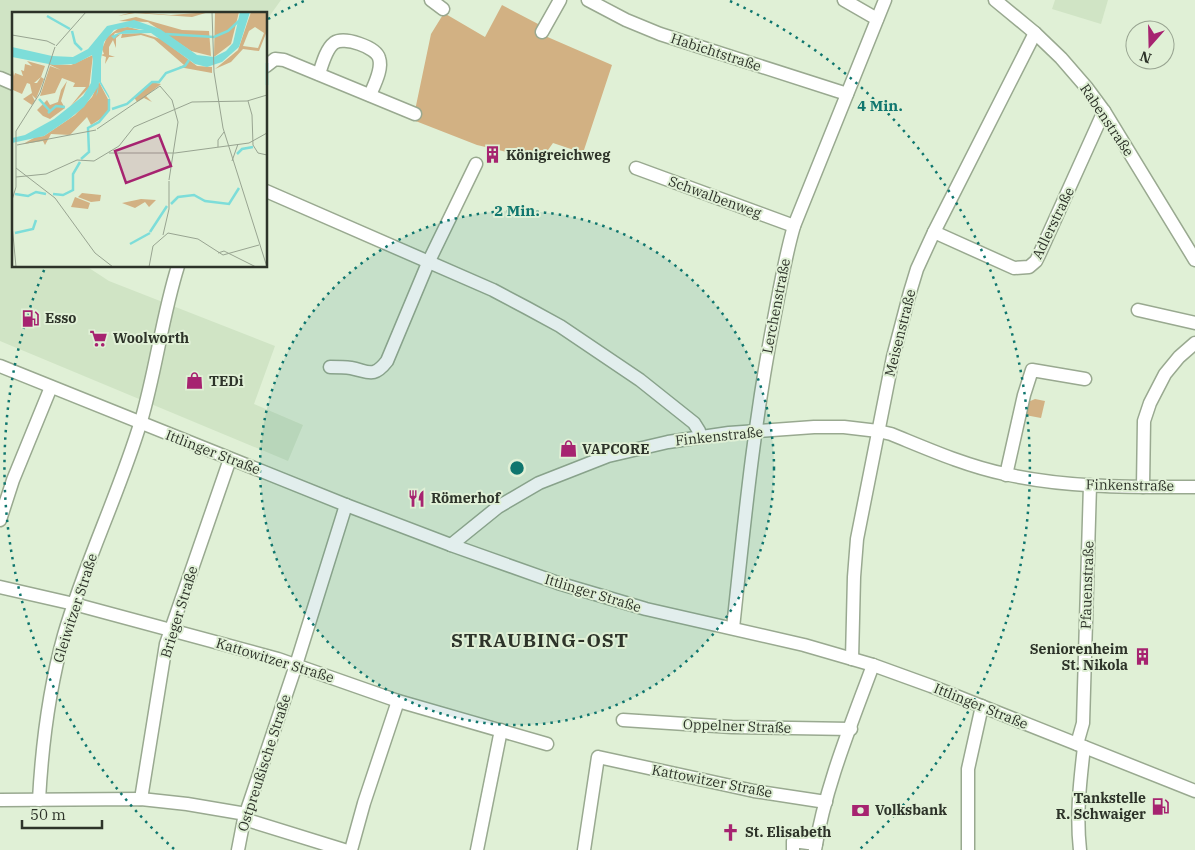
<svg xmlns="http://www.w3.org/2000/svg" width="1195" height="850" font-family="'IBM Plex Serif',serif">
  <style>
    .built { fill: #d0e4c5 }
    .green { fill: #d2b183 }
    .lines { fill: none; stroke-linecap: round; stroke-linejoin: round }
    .minor-casing { stroke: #99a990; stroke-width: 15 }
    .minor { stroke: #fff; stroke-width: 12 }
    .ring { fill: none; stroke: #0f766e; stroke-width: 2.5; stroke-dasharray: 2.5 5 }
    .labels { text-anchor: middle; stroke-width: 4; stroke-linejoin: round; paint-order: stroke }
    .street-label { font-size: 14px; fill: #2d3329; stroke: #e0f0d6 }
    .poi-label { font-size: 14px; font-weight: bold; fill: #2d3329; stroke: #e0f0d6; text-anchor: start }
    .district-label { font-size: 19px; font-weight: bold; letter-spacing: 1px; fill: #2d3329; stroke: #e0f0d6 }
    .inset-river { fill: none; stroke: #7dddd9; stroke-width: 2.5 }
    .inset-road { fill: none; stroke: #98a491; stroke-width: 1 }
    .view { fill: #a62370; fill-opacity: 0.15; stroke: #a62370; stroke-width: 2.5 }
    .inset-edge { fill: none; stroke: #2d3329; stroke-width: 2.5 }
    .centre { fill: #0f766e; stroke: #e0f0d6; stroke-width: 2.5 }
    .ring-label { font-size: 15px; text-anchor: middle; font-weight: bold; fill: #0f766e; stroke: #e0f0d6; stroke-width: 4; stroke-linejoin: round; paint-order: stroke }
  </style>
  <rect width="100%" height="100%" fill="#e0f0d6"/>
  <g class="built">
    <path d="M0,0h281l-15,21v-7h-252v252h72l23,15 166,65 -21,58 49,21 -15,36 -288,-120z"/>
    <path d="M1055,0h53l-7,24 -49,-15z"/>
  </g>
  <g class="green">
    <path d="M502,5l38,20 -4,7 76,33 -29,88 -30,-10 -10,14 -7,2 -59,-14 -64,-25 18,-86 13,-21 41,24z"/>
    <path d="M1035,399l10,2 -4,17 -16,-3 3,-13z"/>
  </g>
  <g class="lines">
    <defs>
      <g id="minor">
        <path d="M431,0l12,9"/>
        <path d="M588,0l38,20 34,14 187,60"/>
        <path d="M844,0l33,19"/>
        <path d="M995,0l40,33 26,25 26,30 17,23 91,149"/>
        <path d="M542,32l18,-32"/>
        <path d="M266,66l9,-7 9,1 131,54"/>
        <path d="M319,74c3,-9 7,-25 15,-31 10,-7 42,4 45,15 4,11 -5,27 -9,37"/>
        <path d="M0,78l14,6"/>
        <path d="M636,168l158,58"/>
        <path d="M266,191l227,99 34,18 33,18 80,54 54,43 5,8 1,6"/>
        <path d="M934,232l80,36 15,-1 7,-6 3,-6 65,-144"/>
        <path d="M1138,310l57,13"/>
        <path d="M0,366l346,139 105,40 107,38 88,26 158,36 69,20 58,21 264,105"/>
        <path d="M330,367c7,0 14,0 21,1 17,3 22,11 36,-7l41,-98 48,-99"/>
        <path d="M1006,475l18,-80 8,-25 53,9"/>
        <path d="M1143,487l1,-66 6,-18 15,-29 14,-17 16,-14"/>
        <path d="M0,520l13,-40 38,-93"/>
        <path d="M451,545l47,-38 41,-24 69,-27 60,-14 61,-9 85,-6h30l34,4 13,3c37,15 75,32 114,40 62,14 127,13 190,13"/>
        <path d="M0,587l74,17 204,55 120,42 149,43"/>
        <path d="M733,628c11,-103 21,-207 41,-309 6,-31 11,-62 20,-93l91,-226"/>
        <path d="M852,659l2,-82 3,-38 36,-182 17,-65 7,-23 17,-37 101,-199"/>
        <path d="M623,720l109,7 119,2"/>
        <path d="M1077,744l6,-21 7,-238"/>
        <path d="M141,799l25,-155 64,-185"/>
        <path d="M0,800l141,-1 46,5 59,10"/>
        <path d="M39,800c3,-56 10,-111 25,-165 21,-73 55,-141 77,-214 15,-51 21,-104 37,-155"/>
        <path d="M244,819l100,31"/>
        <path d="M238,850l6,-31 52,-154 50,-160"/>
        <path d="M351,850l13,-47 34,-102"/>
        <path d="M477,850l24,-120"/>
        <path d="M584,850l14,-93 156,34 72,11"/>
        <path d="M793,850v-9l23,3"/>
        <path d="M815,850c10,-63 36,-125 58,-185"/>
        <path d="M968,850v-81l14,-63"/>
        <path d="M1080,850c-4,-35 0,-68 4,-103"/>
      </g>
    </defs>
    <use href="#minor" class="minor-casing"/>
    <use href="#minor" class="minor"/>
  </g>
  <circle cx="517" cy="468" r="257" fill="#0f766e" fill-opacity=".12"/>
  <g class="ring">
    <circle cx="517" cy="468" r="257"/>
    <path d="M174 849A513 513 0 0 1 45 268M268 19A513 513 0 0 1 304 1M730 1A513 513 0 0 1 860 849"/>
  </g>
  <defs>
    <symbol id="building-bare" viewBox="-9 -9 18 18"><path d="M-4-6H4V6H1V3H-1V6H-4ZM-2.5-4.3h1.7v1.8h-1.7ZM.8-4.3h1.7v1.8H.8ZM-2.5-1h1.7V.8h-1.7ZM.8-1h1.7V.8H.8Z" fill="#a62370" stroke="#e0f0d6" stroke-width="2.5" paint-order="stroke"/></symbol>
    <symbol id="fuel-bare" viewBox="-9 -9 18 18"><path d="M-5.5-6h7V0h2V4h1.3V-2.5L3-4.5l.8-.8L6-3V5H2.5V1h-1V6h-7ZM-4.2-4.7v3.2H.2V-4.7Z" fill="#a62370" stroke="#e0f0d6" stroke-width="2.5" paint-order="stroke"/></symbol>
    <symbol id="supermarket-bare" viewBox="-9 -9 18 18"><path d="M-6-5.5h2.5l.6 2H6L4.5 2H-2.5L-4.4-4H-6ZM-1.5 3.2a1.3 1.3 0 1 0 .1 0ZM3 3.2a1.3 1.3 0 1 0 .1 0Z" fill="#a62370" stroke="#e0f0d6" stroke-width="2.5" paint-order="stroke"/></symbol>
    <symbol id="shop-bare" viewBox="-9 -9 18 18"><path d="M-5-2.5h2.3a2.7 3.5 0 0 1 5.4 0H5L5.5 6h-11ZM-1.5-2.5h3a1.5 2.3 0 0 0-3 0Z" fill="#a62370" stroke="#e0f0d6" stroke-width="2.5" paint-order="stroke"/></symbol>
    <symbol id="restaurant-bare" viewBox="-9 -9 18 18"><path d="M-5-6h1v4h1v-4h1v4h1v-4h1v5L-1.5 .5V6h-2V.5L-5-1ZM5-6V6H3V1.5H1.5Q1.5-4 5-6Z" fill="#a62370" stroke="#e0f0d6" stroke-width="2.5" paint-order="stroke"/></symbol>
    <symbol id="bank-bare" viewBox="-9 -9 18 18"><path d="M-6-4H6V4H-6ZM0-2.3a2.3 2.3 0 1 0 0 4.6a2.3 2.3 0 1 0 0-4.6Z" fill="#a62370" stroke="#e0f0d6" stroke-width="2.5" paint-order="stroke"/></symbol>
    <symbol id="church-bare" viewBox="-9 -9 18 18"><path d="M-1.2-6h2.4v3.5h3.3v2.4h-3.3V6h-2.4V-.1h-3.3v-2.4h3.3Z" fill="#a62370" stroke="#e0f0d6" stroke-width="2.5" paint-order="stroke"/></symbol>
  </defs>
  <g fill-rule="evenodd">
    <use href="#building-bare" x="480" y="142" width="25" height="25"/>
    <use href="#fuel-bare" x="18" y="306" width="25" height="25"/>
    <use href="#supermarket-bare" x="86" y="326" width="25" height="25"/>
    <use href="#shop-bare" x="182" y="368" width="25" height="25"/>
    <use href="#shop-bare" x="556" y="436" width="25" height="25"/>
    <use href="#restaurant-bare" x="404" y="486" width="25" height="25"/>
    <use href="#building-bare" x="1130" y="644" width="25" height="25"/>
    <use href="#fuel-bare" x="1148" y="794" width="25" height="25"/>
    <use href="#bank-bare" x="848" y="798" width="25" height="25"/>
    <use href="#church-bare" x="718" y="820" width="25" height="25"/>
  </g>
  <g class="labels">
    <g class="street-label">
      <text transform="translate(716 52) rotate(18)" y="5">Habichtstraße</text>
      <text transform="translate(1107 120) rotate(56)" y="5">Rabenstraße</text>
      <text transform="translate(715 197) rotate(20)" y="5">Schwalbenweg</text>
      <text transform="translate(1053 223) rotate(-64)" y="5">Adlerstraße</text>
      <text transform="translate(776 306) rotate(-79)" y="5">Lerchenstraße</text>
      <text transform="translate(900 333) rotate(-76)" y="5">Meisenstraße</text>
      <text transform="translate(719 436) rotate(-6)" y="5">Finkenstraße</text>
      <text transform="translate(213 452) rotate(21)" y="5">Ittlinger Straße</text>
      <text transform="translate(1130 485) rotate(1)" y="5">Finkenstraße</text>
      <text transform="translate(1087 585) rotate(-88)" y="5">Pfauenstraße</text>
      <text transform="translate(593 593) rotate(17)" y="5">Ittlinger Straße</text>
      <text transform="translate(75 608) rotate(-72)" y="5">Gleiwitzer Straße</text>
      <text transform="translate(179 612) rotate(-73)" y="5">Brieger Straße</text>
      <text transform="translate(275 660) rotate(17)" y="5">Kattowitzer Straße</text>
      <text transform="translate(981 706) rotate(22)" y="5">Ittlinger Straße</text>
      <text transform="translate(737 726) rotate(2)" y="5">Oppelner Straße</text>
      <text transform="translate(264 763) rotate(-72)" y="5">Ostpreußische Straße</text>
      <text transform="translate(712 781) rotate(11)" y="5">Kattowitzer Straße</text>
    </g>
    <g class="poi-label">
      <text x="506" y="160">Königreichweg</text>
      <text x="45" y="323">Esso</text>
      <text x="113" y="343">Woolworth</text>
      <text x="209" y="386">TEDi</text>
      <text x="582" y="454">VAPCORE</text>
      <text x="431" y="503">Römerhof</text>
      <text x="1128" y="654" text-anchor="end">Seniorenheim<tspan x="1128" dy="16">St. Nikola</tspan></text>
      <text x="1146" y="803" text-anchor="end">Tankstelle<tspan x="1146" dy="16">R. Schwaiger</tspan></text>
      <text x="875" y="815">Volksbank</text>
      <text x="745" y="837">St. Elisabeth</text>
    </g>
    <g class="district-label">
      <text x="540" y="647">STRAUBING-OST</text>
    </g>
  </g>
  <g transform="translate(12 12)">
    <rect width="255" height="255" fill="#e0f0d6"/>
    <path d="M121,0l38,3 38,-3 -17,5 -57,-4 -17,3zM203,0h24l-8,32 -17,13zM239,0h16v19l-8,20 -16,-2 -12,13 -16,7 23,-19zM243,15l9,6 -6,15 -15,-2 6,-15zM124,5l46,13 27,1 2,25 -20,-5 -43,-29 -29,-1zM116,15l16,4 -29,2 -2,3 8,-2 -5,4v10l-3,-8 -4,7v8l6,2h-6l-4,7 1,-7 -5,-2 3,-1 -2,-5 5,-12 12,-9zM110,22l19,-1 20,6 36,27 15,1v6l-33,-6 5,-2 -30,-26 -13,-4 -20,3zM81,43l-4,33 -20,20 17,-21h-13l2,-4 -13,-5 -7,15 -15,3 10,-30 11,4 -13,-6 23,1zM15,49l18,5 -4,11 -7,6h3l4,-6 3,2 -8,20 -4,-4 3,6 -3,4 -9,-6 9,-6 -2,-9 -3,-1 -5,11 -9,-4 -1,-7 1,-13 1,6 1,-3 8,3 -2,-6 3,1 1,-7 7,2zM55,69l-6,20 4,7 -15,11 -7,-3 -6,-6 10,-10 3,5 8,-3 3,-12zM87,70l11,21 -1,6 -7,9 -11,7 -4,-8 -17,18 -19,-1 -6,11 -2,-4 -20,3 18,-10 -4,3 7,-1 31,-21 17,-18zM139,70l10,2 -15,12 6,6 -8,-4 -7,4 -3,-5zM70,181l19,2 -1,6 -9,1 -13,-5zM63,185l15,6 -2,6 -17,-2zM129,187l15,1 -7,7 -4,-5 -10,6 -13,-5z" fill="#d2b183" fill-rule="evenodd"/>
    <path d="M228,0h10l-11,35 -17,15 -15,5 -12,-3 -44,-31 -32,1 -5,5 -3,-3 15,-6h18l-17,-3 -13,3 -10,12 -3,17v23l8,14 1,4 -11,-18 -1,10 -2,4 2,-9 -14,20 -15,12 -25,17 -32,7v-5l13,-3 29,-16 29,-23 8,-13 2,-24 -1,-4 -17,9 -21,1 -42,-8v-10l40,9 21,1 15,-8 19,-23 27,-6 26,9 37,26 17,2 12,-6 7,-8z" fill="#7dddd9"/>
    <path class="inset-river" d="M35,4l23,13M60,19l3,12 7,7M154,22l48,3 14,-6 13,-12M255,51v22M27,87l11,12M100,97l15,-5 25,-22h7l7,-9 19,-7 4,-6M36,101l8,-7 9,1M225,142l5,-5 11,-2M69,147l8,-7 -1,-24 11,-6 10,-12v-11M3,182l13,2 8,-4 10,2M41,182l10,1 10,-5v-16l7,-12M159,192l7,-7 16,-2 11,6 24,3 10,-16M138,220l17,-26M3,221l18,-4 3,-9M118,232l20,-11"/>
    <path class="inset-road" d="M200,0l2,60 9,56 44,139M0,23l35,6 8,4M44,34l30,-34M236,89l4,14 1,30 5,8 9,2M85,117l63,-43 12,14 6,22 -9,58M5,133l79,-15M206,135v-7l6,-8M97,141h66l74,-10 18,-10M220,149l6,-17M4,156l39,30 40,55 18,14M4,165l30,-3 31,-14 17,1 25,-15 15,-19 58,-25 55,-1 20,-6M0,188l4,-13v-56l24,-38 15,-46M0,212l4,43M151,223l6,-26v-28M206,241l6,-2 32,16M137,255l4,-21 15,-13 30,6 25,16 36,-10"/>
    <path class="view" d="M147,123l12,31 -45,17 -11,-32z"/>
    <rect width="255" height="255" class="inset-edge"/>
  </g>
  <circle cx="517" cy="468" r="8" class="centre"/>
  <g class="ring-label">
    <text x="880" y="111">4 Min.</text>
    <text x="517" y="216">2 Min.</text>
  </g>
  <g transform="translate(1150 45) rotate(200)"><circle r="24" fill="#e0f0d6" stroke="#98a491"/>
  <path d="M0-4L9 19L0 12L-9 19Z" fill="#a62370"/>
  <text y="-8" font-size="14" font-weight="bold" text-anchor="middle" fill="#2d3329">N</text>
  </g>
  <path d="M22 820v8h80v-8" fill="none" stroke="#2d3329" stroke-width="2.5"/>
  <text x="30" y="820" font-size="15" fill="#2d3329" stroke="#e0f0d6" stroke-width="4" paint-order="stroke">50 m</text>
</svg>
